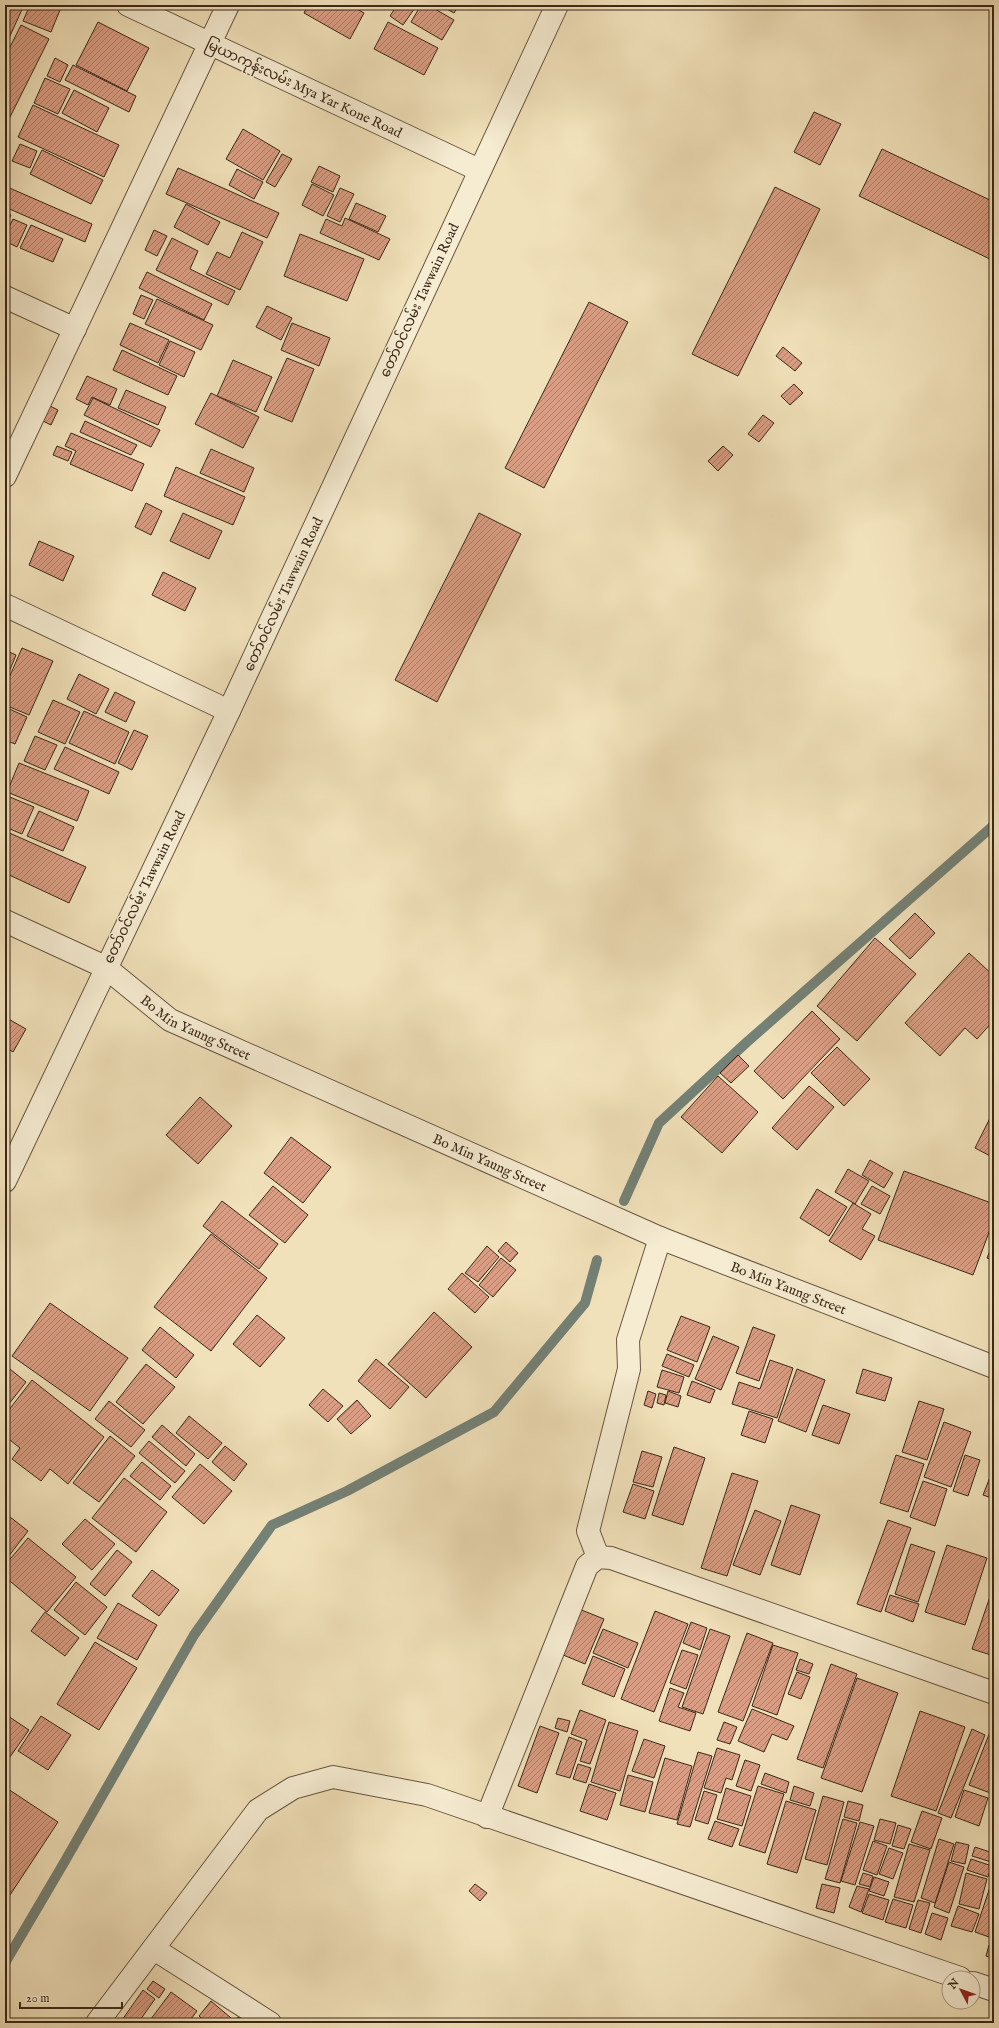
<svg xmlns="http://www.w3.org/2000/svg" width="999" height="2028" font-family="'IM FELL English','Noto Sans Myanmar',serif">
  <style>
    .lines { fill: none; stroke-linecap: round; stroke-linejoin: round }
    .stream { stroke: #748176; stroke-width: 10 }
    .building { fill: url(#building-hatch); stroke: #3a2818 }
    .minor-casing { stroke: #685640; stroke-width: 24 }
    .minor { stroke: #f6ecd2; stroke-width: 22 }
    .labels { text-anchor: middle; stroke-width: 3; stroke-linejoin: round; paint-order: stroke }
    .street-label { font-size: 14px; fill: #3a2818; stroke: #f6ecd2 }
  </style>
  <defs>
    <pattern id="building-hatch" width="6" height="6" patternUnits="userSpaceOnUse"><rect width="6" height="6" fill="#da9d83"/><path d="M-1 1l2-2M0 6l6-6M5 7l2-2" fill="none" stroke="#b2806a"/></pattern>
  </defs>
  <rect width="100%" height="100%" fill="#f1e1ba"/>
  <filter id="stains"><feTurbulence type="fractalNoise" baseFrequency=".005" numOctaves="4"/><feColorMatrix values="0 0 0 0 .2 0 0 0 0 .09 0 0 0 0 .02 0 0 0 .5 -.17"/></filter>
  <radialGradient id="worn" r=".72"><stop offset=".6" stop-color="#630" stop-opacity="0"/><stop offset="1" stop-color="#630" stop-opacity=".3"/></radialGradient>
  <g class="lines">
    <g class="stream">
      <path d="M624,1201l35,-78 88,-81 247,-217"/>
      <path d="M5,1963l60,-102 129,-226 78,-110 75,-34 147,-79 91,-109 12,-43"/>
    </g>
  </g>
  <g class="building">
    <path d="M5,5h19l-19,42z"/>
    <path d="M30,5h32l-11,27 -28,-11z"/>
    <path d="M291,5h12l-3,5z"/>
    <path d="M308,5h42l14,8 -14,26 -46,-26z"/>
    <path d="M359,5h10l-4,5z"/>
    <path d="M397,5h20l-14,20 -13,-9z"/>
    <path d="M421,5h7l26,15 -12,20 -31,-18z"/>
    <path d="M439,5h20l-5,8z"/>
    <path d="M98,22l51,26 -22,43 -51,-26z"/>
    <path d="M388,22l50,26 -14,27 -50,-26z"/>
    <path d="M21,25l28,14 -43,86 -1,-68z"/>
    <path d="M55,58l13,7 -8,17 -13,-6z"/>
    <path d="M73,65l63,31 -7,16 -64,-32z"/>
    <path d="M45,78l25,11 -12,25 -24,-11z"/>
    <path d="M74,90l35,18 -12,24 -35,-19z"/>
    <path d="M33,105l86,40 -15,32 -86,-40z"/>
    <path d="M814,112l27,12 -21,41 -26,-13z"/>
    <path d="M243,129l37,22 -17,29 -37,-21z"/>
    <path d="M20,144l17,7 -7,17 -18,-7z"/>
    <path d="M882,149l112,53v59l-135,-65z"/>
    <path d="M42,150l61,30 -12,24 -61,-30z"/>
    <path d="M282,154l10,5 -17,28 -9,-5z"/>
    <path d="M319,166l21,10 -7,16 -22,-10z"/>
    <path d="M178,168l101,45 -12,25 -101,-44z"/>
    <path d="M237,169l26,13 -9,17 -25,-14z"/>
    <path d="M312,184l22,11 -11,21 -21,-11z"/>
    <path d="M5,186l87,38 -7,18 -80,-35z"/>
    <path d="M775,187l45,22 -82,167 -46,-22z"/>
    <path d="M340,188l14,6 -14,28 -13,-6z"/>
    <path d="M356,203l30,13 -8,16 -29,-13z"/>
    <path d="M186,204l34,18 -12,23 -34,-18z"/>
    <path d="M5,213l6,2 -6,13z"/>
    <path d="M345,218l45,21 -11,21 -59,-27 6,-14 16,7z"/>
    <path d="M13,219l14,6 -10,22 -12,-6v-6z"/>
    <path d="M31,225l32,14 -10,23 -33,-14z"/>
    <path d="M154,230l13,6 -10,20 -12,-6z"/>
    <path d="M242,232l21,10 -23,48 -34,-16 11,-22 13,6z"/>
    <path d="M300,234l64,25 -17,42 -63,-25z"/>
    <path d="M172,238l26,13 -8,18 45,22 -7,14 -72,-35z"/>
    <path d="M147,272l65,32 -8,16 -65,-32z"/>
    <path d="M141,295l12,5 -9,19 -11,-5z"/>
    <path d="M157,299l56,26 -12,25 -56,-26z"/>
    <path d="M589,302l39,20 -84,166 -39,-20z"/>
    <path d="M267,306l25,12 -11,22 -25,-13z"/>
    <path d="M130,323l39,17 -11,23 -38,-18z"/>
    <path d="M292,323l38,15 -11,28 -38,-16z"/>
    <path d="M170,341l25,11 -11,25 -25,-12z"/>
    <path d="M783,347l19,16 -7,8 -19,-15z"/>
    <path d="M122,350l55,26 -9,19 -55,-25z"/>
    <path d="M287,358l27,11 -22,53 -28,-12z"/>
    <path d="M233,360l39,17 -16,35 -39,-16z"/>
    <path d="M87,376l30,13 -7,16 -18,-8 -4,8 -12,-6z"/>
    <path d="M794,384l9,9 -13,12 -9,-9z"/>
    <path d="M126,390l40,17 -8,18 -40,-17z"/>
    <path d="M211,393l48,24 -16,31 -48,-24z"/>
    <path d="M93,398l67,32 -9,17 -67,-32z"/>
    <path d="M48,405l10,5 -7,15 -10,-5z"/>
    <path d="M763,415l11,8 -15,19 -11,-8z"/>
    <path d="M85,421l52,24 -6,10 -51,-23z"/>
    <path d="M71,433l73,31 -12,27 -62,-27 6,-13 -11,-5z"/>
    <path d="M57,446l15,6 -4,9 -15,-6z"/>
    <path d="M723,446l10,9 -15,16 -10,-10z"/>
    <path d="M211,449l43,19 -10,24 -44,-19z"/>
    <path d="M176,467l69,30 -12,28 -69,-29z"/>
    <path d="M146,503l16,8 -11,24 -16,-8z"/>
    <path d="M183,513l39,18 -13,28 -39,-18z"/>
    <path d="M479,513l42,21 -84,168 -42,-22z"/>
    <path d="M39,541l35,15 -11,25 -34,-16z"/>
    <path d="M163,572l33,16 -11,23 -33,-16z"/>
    <path d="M22,648l31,13 -24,54 -24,-10v-18z"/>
    <path d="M5,650l11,5 -11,27z"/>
    <path d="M79,674l30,15 -13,25 -29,-15z"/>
    <path d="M115,692l20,10 -9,20 -21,-10z"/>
    <path d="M53,700l27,12 -15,32 -27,-12z"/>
    <path d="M5,707l22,10 -12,27 -10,-4z"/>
    <path d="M84,711l45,21 -14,32 -46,-21z"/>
    <path d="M134,730l14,6 -16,34 -14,-7z"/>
    <path d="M35,736l22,9 -12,25 -21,-9z"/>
    <path d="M65,747l54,25 -10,22 -55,-25z"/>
    <path d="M19,763l70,28 -12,30 -70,-29z"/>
    <path d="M5,795l29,12 -12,27 -17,-7z"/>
    <path d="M39,811l35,16 -11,24 -36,-15z"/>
    <path d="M5,831l81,36 -17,36 -64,-30z"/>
    <path d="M915,913l20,20 -25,26 -21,-20z"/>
    <path d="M875,938l41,36 -59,67 -40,-35z"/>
    <path d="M969,953l25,23v44l-17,19 -12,-11 -25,28 -35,-33z"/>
    <path d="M812,1011l28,28 -57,60 -29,-28z"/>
    <path d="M5,1017l21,12 -13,23 -8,-5z"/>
    <path d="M837,1047l33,32 -26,27 -33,-33z"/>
    <path d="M738,1055l11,11 -18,17 -11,-10z"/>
    <path d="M718,1076l40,36 -36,41 -41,-36z"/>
    <path d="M809,1086l25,21 -37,43 -25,-22z"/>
    <path d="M200,1097l32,29 -34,38 -32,-29z"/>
    <path d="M994,1110v48l-19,-10z"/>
    <path d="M291,1137l40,30 -28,36 -39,-30z"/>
    <path d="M870,1160l23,13 -9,15 -22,-13z"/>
    <path d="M848,1169l21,12 -14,23 -20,-12z"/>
    <path d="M904,1171l90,33v15l-21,56 -95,-35z"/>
    <path d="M273,1186l35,29 -23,28 -36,-28z"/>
    <path d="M872,1186l18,10 -10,18 -19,-10z"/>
    <path d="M817,1189l30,18 -18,29 -29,-18z"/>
    <path d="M222,1201l56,43 -19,25 -56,-43z"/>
    <path d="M853,1203l18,11 -9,15 13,7 -14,24 -32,-19z"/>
    <path d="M211,1234l56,44 -56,73 -57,-44z"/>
    <path d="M994,1241v20l-7,-3z"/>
    <path d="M506,1242l12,11 -8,9 -12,-11z"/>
    <path d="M487,1246l12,11 -21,25 -13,-9z"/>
    <path d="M501,1258l15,12 -23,27 -14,-12z"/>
    <path d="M462,1273l27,24 -14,16 -27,-24z"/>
    <path d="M50,1303l78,55 -38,53 -78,-55z"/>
    <path d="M434,1312l38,35 -46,51 -38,-34z"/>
    <path d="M257,1315l28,23 -25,29 -27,-23z"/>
    <path d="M681,1316l29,11 -13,35 -30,-12z"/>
    <path d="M160,1327l34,28 -18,23 -34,-28z"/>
    <path d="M753,1327l22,8 -16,46 -23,-8z"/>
    <path d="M713,1336l26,11 -18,43 -26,-11z"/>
    <path d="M667,1354l27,11 -5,12 -27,-11z"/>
    <path d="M376,1359l33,28 -19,22 -32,-28z"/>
    <path d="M770,1360l23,8 -16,50 -45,-14 7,-22 21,7z"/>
    <path d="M146,1364l29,23 -32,37 -27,-22z"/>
    <path d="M5,1365l21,17 -21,27z"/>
    <path d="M797,1369l28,11 -19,52 -28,-11z"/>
    <path d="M863,1369l29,9 -7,23 -29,-8z"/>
    <path d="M662,1370l22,7 -5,16 -22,-6z"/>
    <path d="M32,1380l72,57 -36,47 -18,-15 -9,12 -29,-22 8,-11 -15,-12v-21z"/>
    <path d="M692,1381l23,9 -5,13 -23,-8z"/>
    <path d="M323,1389l20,17 -15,16 -19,-17z"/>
    <path d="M648,1391l8,3 -4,14 -8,-3z"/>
    <path d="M668,1391l13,5 -3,11 -13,-4z"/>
    <path d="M659,1393l7,2 -2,10 -7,-2z"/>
    <path d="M357,1400l14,16 -20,18 -14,-15z"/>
    <path d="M109,1401l36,29 -14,17 -36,-28z"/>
    <path d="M919,1401l25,8 -17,51 -25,-8z"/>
    <path d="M823,1405l27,9 -11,30 -27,-9z"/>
    <path d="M749,1411l24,8 -8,24 -24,-8z"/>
    <path d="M189,1416l33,27 -14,16 -32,-26z"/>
    <path d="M944,1422l27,10 -20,55 -27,-10z"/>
    <path d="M162,1425l33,29 -9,12 -34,-29z"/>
    <path d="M110,1436l25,20 -36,46 -26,-19z"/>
    <path d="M149,1441l36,30 -10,12 -36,-30z"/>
    <path d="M225,1446l22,18 -13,17 -22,-19z"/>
    <path d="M674,1447l31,11 -22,67 -31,-10z"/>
    <path d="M642,1451l20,6 -9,30 -20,-5z"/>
    <path d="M896,1455l28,9 -16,48 -28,-9z"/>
    <path d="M965,1455l15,5 -12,36 -15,-5z"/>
    <path d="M142,1462l29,24 -11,14 -30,-24z"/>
    <path d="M200,1464l32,27 -28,33 -32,-27z"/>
    <path d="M994,1467v32l-11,-4z"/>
    <path d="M732,1473l26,8 -31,95 -26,-8z"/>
    <path d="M124,1478l43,34 -31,40 -44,-34z"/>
    <path d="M923,1481l24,8 -12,37 -25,-9z"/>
    <path d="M633,1484l21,7 -9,28 -22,-7z"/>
    <path d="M791,1505l29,10 -20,60 -29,-10z"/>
    <path d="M755,1510l26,11 -21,54 -27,-10z"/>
    <path d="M5,1513l23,18 -23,30z"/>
    <path d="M85,1519l30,25 -23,26 -30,-26z"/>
    <path d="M888,1520l23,8 -30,84 -24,-8z"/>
    <path d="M28,1538l48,39 -29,35 -42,-35v-12z"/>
    <path d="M911,1544l24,8 -17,50 -23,-8z"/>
    <path d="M947,1545l40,13 -22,67 -40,-13z"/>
    <path d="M117,1550l15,12 -27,34 -15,-12z"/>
    <path d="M152,1570l27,20 -20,26 -27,-20z"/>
    <path d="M76,1582l31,25 -22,28 -31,-25z"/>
    <path d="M994,1585v71l-22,-7z"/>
    <path d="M890,1595l29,9 -6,18 -28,-11z"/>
    <path d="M118,1603l39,22 -20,35 -40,-22z"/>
    <path d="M574,1607l30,12 -19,45 -29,-12z"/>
    <path d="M655,1611l33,13 -34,88 -33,-13z"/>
    <path d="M45,1612l34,26 -14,18 -34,-25z"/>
    <path d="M691,1622l16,6 -7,22 -17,-7z"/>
    <path d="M603,1629l35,14 -10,25 -35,-15z"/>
    <path d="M710,1629l20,7 -27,78 -21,-7z"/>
    <path d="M747,1633l26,10 -30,78 -25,-9z"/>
    <path d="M95,1642l42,26 -38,62 -42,-26z"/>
    <path d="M773,1645l25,8 -21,62 -25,-9z"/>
    <path d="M682,1650l16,5 -12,34 -16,-6z"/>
    <path d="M593,1656l32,13 -11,28 -32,-13z"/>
    <path d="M800,1659l13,5 -4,10 -13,-4z"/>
    <path d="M831,1664l26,10 -34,94 -26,-9z"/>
    <path d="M797,1672l13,5 -9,22 -13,-5z"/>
    <path d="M857,1678l41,15 -36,99 -41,-14z"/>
    <path d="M670,1688l14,5 -6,14 18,6 -6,18 -31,-10z"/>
    <path d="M752,1709l42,17 -7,14 -15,-6 -8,18 -26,-11z"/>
    <path d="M580,1710l26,10 -16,44 -10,-3 7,-21 -16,-6z"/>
    <path d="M920,1711l45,16 -29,84 -45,-15z"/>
    <path d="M5,1714l24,16 -24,34z"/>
    <path d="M41,1716l30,19 -23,35 -30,-19z"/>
    <path d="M558,1718l12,3 -3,11 -12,-4z"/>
    <path d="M609,1722l29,9 -18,60 -29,-9z"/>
    <path d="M724,1722l13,5 -7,17 -13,-4z"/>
    <path d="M540,1726l19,7 -22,60 -19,-7z"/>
    <path d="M972,1729l13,6 -34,83 -13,-5z"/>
    <path d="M990,1732l4,2 -1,60 -24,-9z"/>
    <path d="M569,1737l13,5 -12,36 -14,-4z"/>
    <path d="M644,1739l21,7 -11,32 -22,-7z"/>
    <path d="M717,1748l23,7 -8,25 -6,-2 -5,15 -17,-5z"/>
    <path d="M698,1752l14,4 -22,71 -13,-3z"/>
    <path d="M665,1758l27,8 -15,54 -28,-7z"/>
    <path d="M745,1760l15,5 -9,26 -15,-5z"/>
    <path d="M578,1764l13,4 -5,15 -13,-4z"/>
    <path d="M765,1773l24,9 -3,11 -25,-9z"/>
    <path d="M628,1775l25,7 -8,30 -25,-7z"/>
    <path d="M589,1784l27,9 -9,27 -27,-9z"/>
    <path d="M758,1786l26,8 -19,59 -26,-8z"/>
    <path d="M794,1786l20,7 -4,13 -20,-6z"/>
    <path d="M5,1787l53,35 -48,73 -5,-3z"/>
    <path d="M726,1788l25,8 -9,30 -25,-7z"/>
    <path d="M964,1790l24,8 -9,28 -24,-9z"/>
    <path d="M704,1791l13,4 -9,29 -13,-4z"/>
    <path d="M823,1796l21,6 -17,63 -22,-6z"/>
    <path d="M786,1801l30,9 -19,63 -30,-9z"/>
    <path d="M848,1801l15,4 -4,16 -15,-4z"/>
    <path d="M922,1811l20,7 -11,31 -20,-7z"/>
    <path d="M843,1819l14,4 -17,60 -15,-4z"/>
    <path d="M880,1819l16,4 -6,21 -16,-4z"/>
    <path d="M715,1821l24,8 -7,18 -24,-8z"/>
    <path d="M860,1822l14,4 -19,59 -14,-4z"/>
    <path d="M898,1825l13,4 -7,20 -12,-3z"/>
    <path d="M939,1839l15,5 -19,59 -14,-5z"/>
    <path d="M873,1841l14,5 -10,29 -14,-5z"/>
    <path d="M956,1842l13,3 -4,19 -14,-3z"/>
    <path d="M909,1844l21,6 -16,52 -20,-5z"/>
    <path d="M975,1847l18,6 -2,9 -19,-6z"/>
    <path d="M889,1848l14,5 -10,26 -14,-5z"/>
    <path d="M971,1859l21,7 -4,11 -21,-7z"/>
    <path d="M949,1862l15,5 -15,46 -15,-6z"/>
    <path d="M863,1873l10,3 -3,11 -11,-3z"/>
    <path d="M966,1873l21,6 -8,30 -20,-5z"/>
    <path d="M994,1875v48l-5,14 -14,-5z"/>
    <path d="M874,1877l15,5 -5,14 -15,-5z"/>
    <path d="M475,1884l12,9 -7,8 -11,-10z"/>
    <path d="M822,1884l18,4 -6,25 -18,-5z"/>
    <path d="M857,1886l12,3 -8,23 -12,-5z"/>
    <path d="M869,1894l20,6 -6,20 -21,-7z"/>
    <path d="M893,1899l20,6 -7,23 -21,-6z"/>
    <path d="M918,1900l12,3 -9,30 -12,-4z"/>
    <path d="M958,1906l21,8 -7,18 -21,-6z"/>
    <path d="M932,1913l16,5 -7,22 -16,-6z"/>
    <path d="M989,1945l5,1v13l-8,-3z"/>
    <path d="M153,1981l12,8 -6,9 -12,-9z"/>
    <path d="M143,1990l12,9 -17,24h-18z"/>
    <path d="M171,1992l26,19 -9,12h-40z"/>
    <path d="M211,2001l20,17 -4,5h-20l-8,-7z"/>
    <path d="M238,2017l7,6h-11z"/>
  </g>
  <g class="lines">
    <defs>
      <g id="minor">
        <path d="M128,5l351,165"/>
        <path d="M5,297l70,32"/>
        <path d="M5,476l223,-471"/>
        <path d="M5,605l224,106"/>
        <path id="s1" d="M5,921l100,46 65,53 490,218 334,129"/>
        <path d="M5,1181l224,-470 328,-706"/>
        <path d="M598,1557l-10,-26 41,-162 -1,-29 32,-102"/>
        <path d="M487,1817l100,-251 11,-9 13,1 383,135"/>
        <path d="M154,1949l116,74"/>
        <path d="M973,1983l21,7"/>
        <path d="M97,2023l161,-213 35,-22 40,-11 94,18 533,183"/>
      </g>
    </defs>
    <use href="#minor" class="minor-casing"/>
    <use href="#minor" class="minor"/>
  </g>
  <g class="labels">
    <g class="street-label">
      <text transform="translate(304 88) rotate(25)" y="5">မြယာကုန်းလမ်း Mya Yar Kone Road</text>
      <text transform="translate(419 300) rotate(-65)" y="5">တော်ဝင်လမ်း Tawwain Road</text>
      <text transform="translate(283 594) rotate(-65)" y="5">တော်ဝင်လမ်း Tawwain Road</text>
      <text transform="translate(144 887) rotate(-64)" y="5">တော်ဝင်လမ်း Tawwain Road</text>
      <text dy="5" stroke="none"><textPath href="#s1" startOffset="220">Bo Min Yaung Street</textPath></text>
      <text dy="5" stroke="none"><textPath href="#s1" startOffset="544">Bo Min Yaung Street</textPath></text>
      <text dy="5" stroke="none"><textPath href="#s1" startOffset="868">Bo Min Yaung Street</textPath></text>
    </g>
  </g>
  <rect width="999" height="2028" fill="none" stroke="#f1e1ba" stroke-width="20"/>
  <rect x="6" y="6" width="987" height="2016" fill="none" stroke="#3a2818" stroke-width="2"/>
  <rect x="10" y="10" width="979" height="2008" fill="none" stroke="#3a2818"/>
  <g transform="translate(961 1990) rotate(311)"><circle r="19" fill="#f6ecd2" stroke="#ab9e88"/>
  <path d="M0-3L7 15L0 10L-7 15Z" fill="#8f2418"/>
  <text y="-6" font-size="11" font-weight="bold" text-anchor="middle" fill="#3a2818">N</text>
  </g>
  <path d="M20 2002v6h102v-6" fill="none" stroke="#3a2818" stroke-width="2"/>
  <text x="26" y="2002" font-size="12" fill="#3a2818" stroke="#f6ecd2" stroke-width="3" paint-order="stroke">20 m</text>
  <rect width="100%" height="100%" filter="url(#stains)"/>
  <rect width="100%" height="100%" fill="url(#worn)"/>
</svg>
